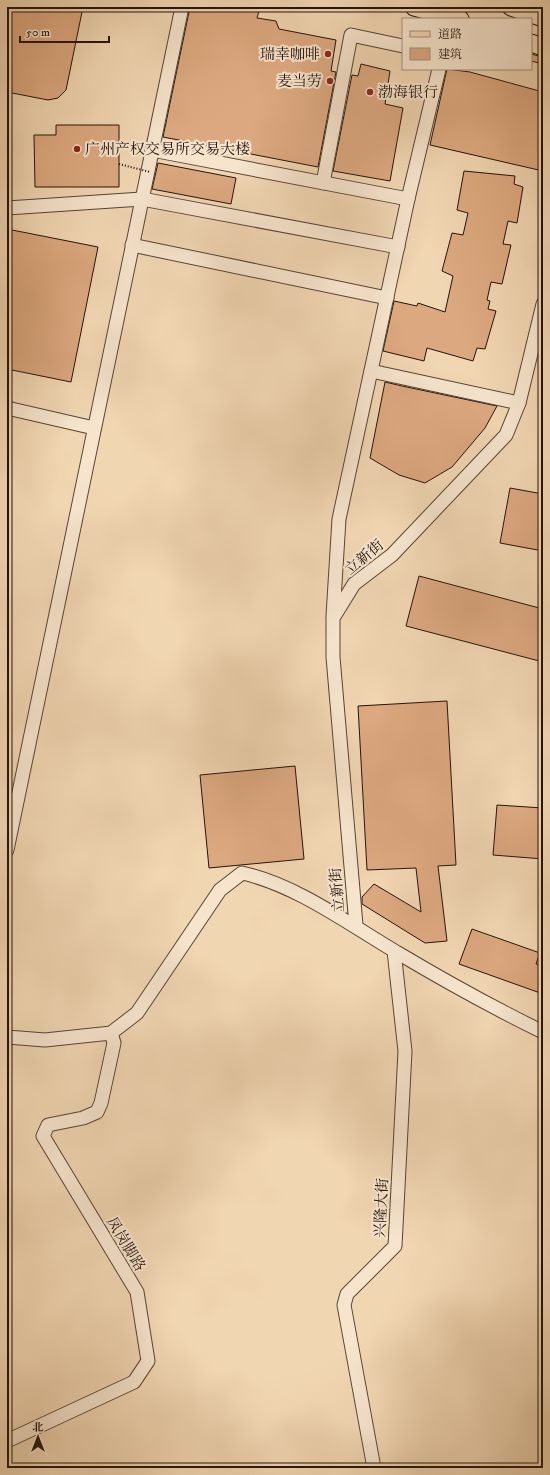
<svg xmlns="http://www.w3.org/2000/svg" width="550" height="1475" font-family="'IM FELL DW Pica','Noto Serif SC',serif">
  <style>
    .building { fill: #dca87f; stroke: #24130b }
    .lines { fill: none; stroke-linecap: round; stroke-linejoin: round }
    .minor-casing { stroke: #574435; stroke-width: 15 }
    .major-casing { stroke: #24130b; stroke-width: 19 }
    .minor { stroke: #f6e4cd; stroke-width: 13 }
    .major { stroke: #f1d6b2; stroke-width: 17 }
    .path-bridge { stroke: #24130b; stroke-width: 2; stroke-dasharray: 1 2; stroke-linecap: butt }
    .poi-dot { fill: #8f2418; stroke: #f6e4cd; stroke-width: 1.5 }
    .labels { text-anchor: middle; stroke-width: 4; stroke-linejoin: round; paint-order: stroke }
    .poi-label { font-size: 15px; fill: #24130b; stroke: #f6e4cd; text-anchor: end }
    .street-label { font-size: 15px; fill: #24130b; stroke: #f6e4cd }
  </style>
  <rect width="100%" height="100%" fill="#f1d6b2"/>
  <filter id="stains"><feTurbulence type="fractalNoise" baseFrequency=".005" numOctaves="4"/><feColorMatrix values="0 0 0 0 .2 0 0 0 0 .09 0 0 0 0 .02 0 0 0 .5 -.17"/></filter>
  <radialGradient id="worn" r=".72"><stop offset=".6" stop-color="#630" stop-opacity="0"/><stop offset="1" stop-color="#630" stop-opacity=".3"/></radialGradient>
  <g class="building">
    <path d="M7,7h76l-17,83 -8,8 -10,2 -41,-8z"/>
    <path d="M190,7h70l-3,11 19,3 3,8 57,11 -5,31 5,1 -18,95 -155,-30z"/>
    <path d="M531,54l12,3v7l-12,-3z"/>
    <path d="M361,64l29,7 -5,33 18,4 -13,73 -57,-10 19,-96 6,1z"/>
    <path d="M447,69l23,3 73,20v79l-113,-26z"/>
    <path d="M56,125h63v62h-84l-1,-52h22z"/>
    <path d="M158,163l78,15 -5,26 -79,-15z"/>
    <path d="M464,171l51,5 -1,8 9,3 -6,36 -9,-2 -5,23 8,1 -9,39 -11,-2 -4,18 3,1 -2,8 8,2 -11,38 -8,-1 -4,13 -46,-13 -3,13 -41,-10 11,-50 23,5 1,-3 27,9 8,-36 -11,-5 10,-38 11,2 5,-22 -11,-3z"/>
    <path d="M7,229l91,18 -27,135 -64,-13z"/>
    <path d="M385,382l17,4 95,20 -12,22 -33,39 -27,16 -26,-8 -29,-17z"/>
    <path d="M510,488l33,6v57l-43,-8z"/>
    <path d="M419,576l124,33v53l-137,-36z"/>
    <path d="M447,701l9,164 -18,1 9,75 -22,2 -63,-39v-7l12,-13 47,28 -5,-44 -49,2 -9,-164z"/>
    <path d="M295,766l9,93 -95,9 -9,-93z"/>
    <path d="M497,805l46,3v51l-50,-4z"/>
    <path d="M472,929l68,24 -4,11 7,1v29l-84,-30z"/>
  </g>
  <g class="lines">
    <defs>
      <g id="minor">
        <path d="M152,150l256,49"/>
        <path d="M323,183l28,-148 52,11"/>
        <path d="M7,208l135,-9 256,48"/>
        <path d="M132,245l255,53"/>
        <path d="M371,371l148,32"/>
        <path d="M7,408l87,20"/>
        <path d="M333,616l6,-97 69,-320 31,-130"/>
        <path d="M7,850l175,-843"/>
        <path d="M356,925l-23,-268v-39l21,-34 38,-29 114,-120 13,-32 24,-99"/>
        <path d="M7,1037l38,3 66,-7 26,-20 83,-123 22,-17c55,12 108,52 156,80 47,28 96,55 145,79"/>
        <path d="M7,1441l127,-59 14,-21 -11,-69 -94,-156 5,-11 35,-7 14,-6 4,-9 13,-60 -3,-10"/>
        <path d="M374,1468l-30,-163 3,-11 48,-48 10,-195 -11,-100"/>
      </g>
      <g id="major">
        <path d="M414,7l46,12"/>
        <path d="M511,7l32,11"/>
        <path d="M531,43l12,4"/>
      </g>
    </defs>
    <use href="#minor" class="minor-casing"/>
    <use href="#major" class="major-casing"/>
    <use href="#minor" class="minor"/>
    <use href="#major" class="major"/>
    <path class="path-bridge" d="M119,164l31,8"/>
  </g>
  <g class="poi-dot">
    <circle cx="328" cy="54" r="4"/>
    <circle cx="330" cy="81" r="4"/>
    <circle cx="370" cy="92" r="4"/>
    <circle cx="77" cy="149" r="4"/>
  </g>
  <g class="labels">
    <g class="poi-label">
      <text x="320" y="59">瑞幸咖啡</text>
      <text x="322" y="86">麦当劳</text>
      <text x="378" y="97" text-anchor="start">渤海银行</text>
      <text x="85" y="154" text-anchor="start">广州产权交易所交易大楼</text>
    </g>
    <g class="street-label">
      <text transform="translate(364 557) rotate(-40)" y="5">立新街</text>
      <text transform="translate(337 890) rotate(-95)" y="5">立新街</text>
      <text transform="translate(381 1208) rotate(-87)" y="5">兴隆大街</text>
      <text transform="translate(126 1244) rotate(59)" y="5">凤岗脚路</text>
    </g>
  </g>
  <rect width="550" height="1475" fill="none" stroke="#f1d6b2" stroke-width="24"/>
  <rect x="8" y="8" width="534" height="1459" fill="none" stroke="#24130b" stroke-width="2"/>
  <rect x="12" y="12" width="526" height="1451" fill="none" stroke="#24130b"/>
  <rect x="402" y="18" width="130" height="52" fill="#f6e4cd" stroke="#a2907f"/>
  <rect x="410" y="31" width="20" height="6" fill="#f1d6b2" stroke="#a2907f"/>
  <text x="438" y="38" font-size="12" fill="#24130b">道路</text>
  <rect x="410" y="48" width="20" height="12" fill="#dca87f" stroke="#a2907f"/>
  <text x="438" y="58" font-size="12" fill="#24130b">建筑</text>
  <g transform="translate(38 1437)" stroke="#f6e4cd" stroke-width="3" paint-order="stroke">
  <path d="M0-3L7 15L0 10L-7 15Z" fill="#24130b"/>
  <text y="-6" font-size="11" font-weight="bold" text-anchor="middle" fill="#24130b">北</text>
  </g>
  <path d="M20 36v6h89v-6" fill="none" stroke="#24130b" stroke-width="2"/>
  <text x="26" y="36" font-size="12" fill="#24130b" stroke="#f6e4cd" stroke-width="3" paint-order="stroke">50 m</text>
  <rect width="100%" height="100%" filter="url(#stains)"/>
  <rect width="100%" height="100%" fill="url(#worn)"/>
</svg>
